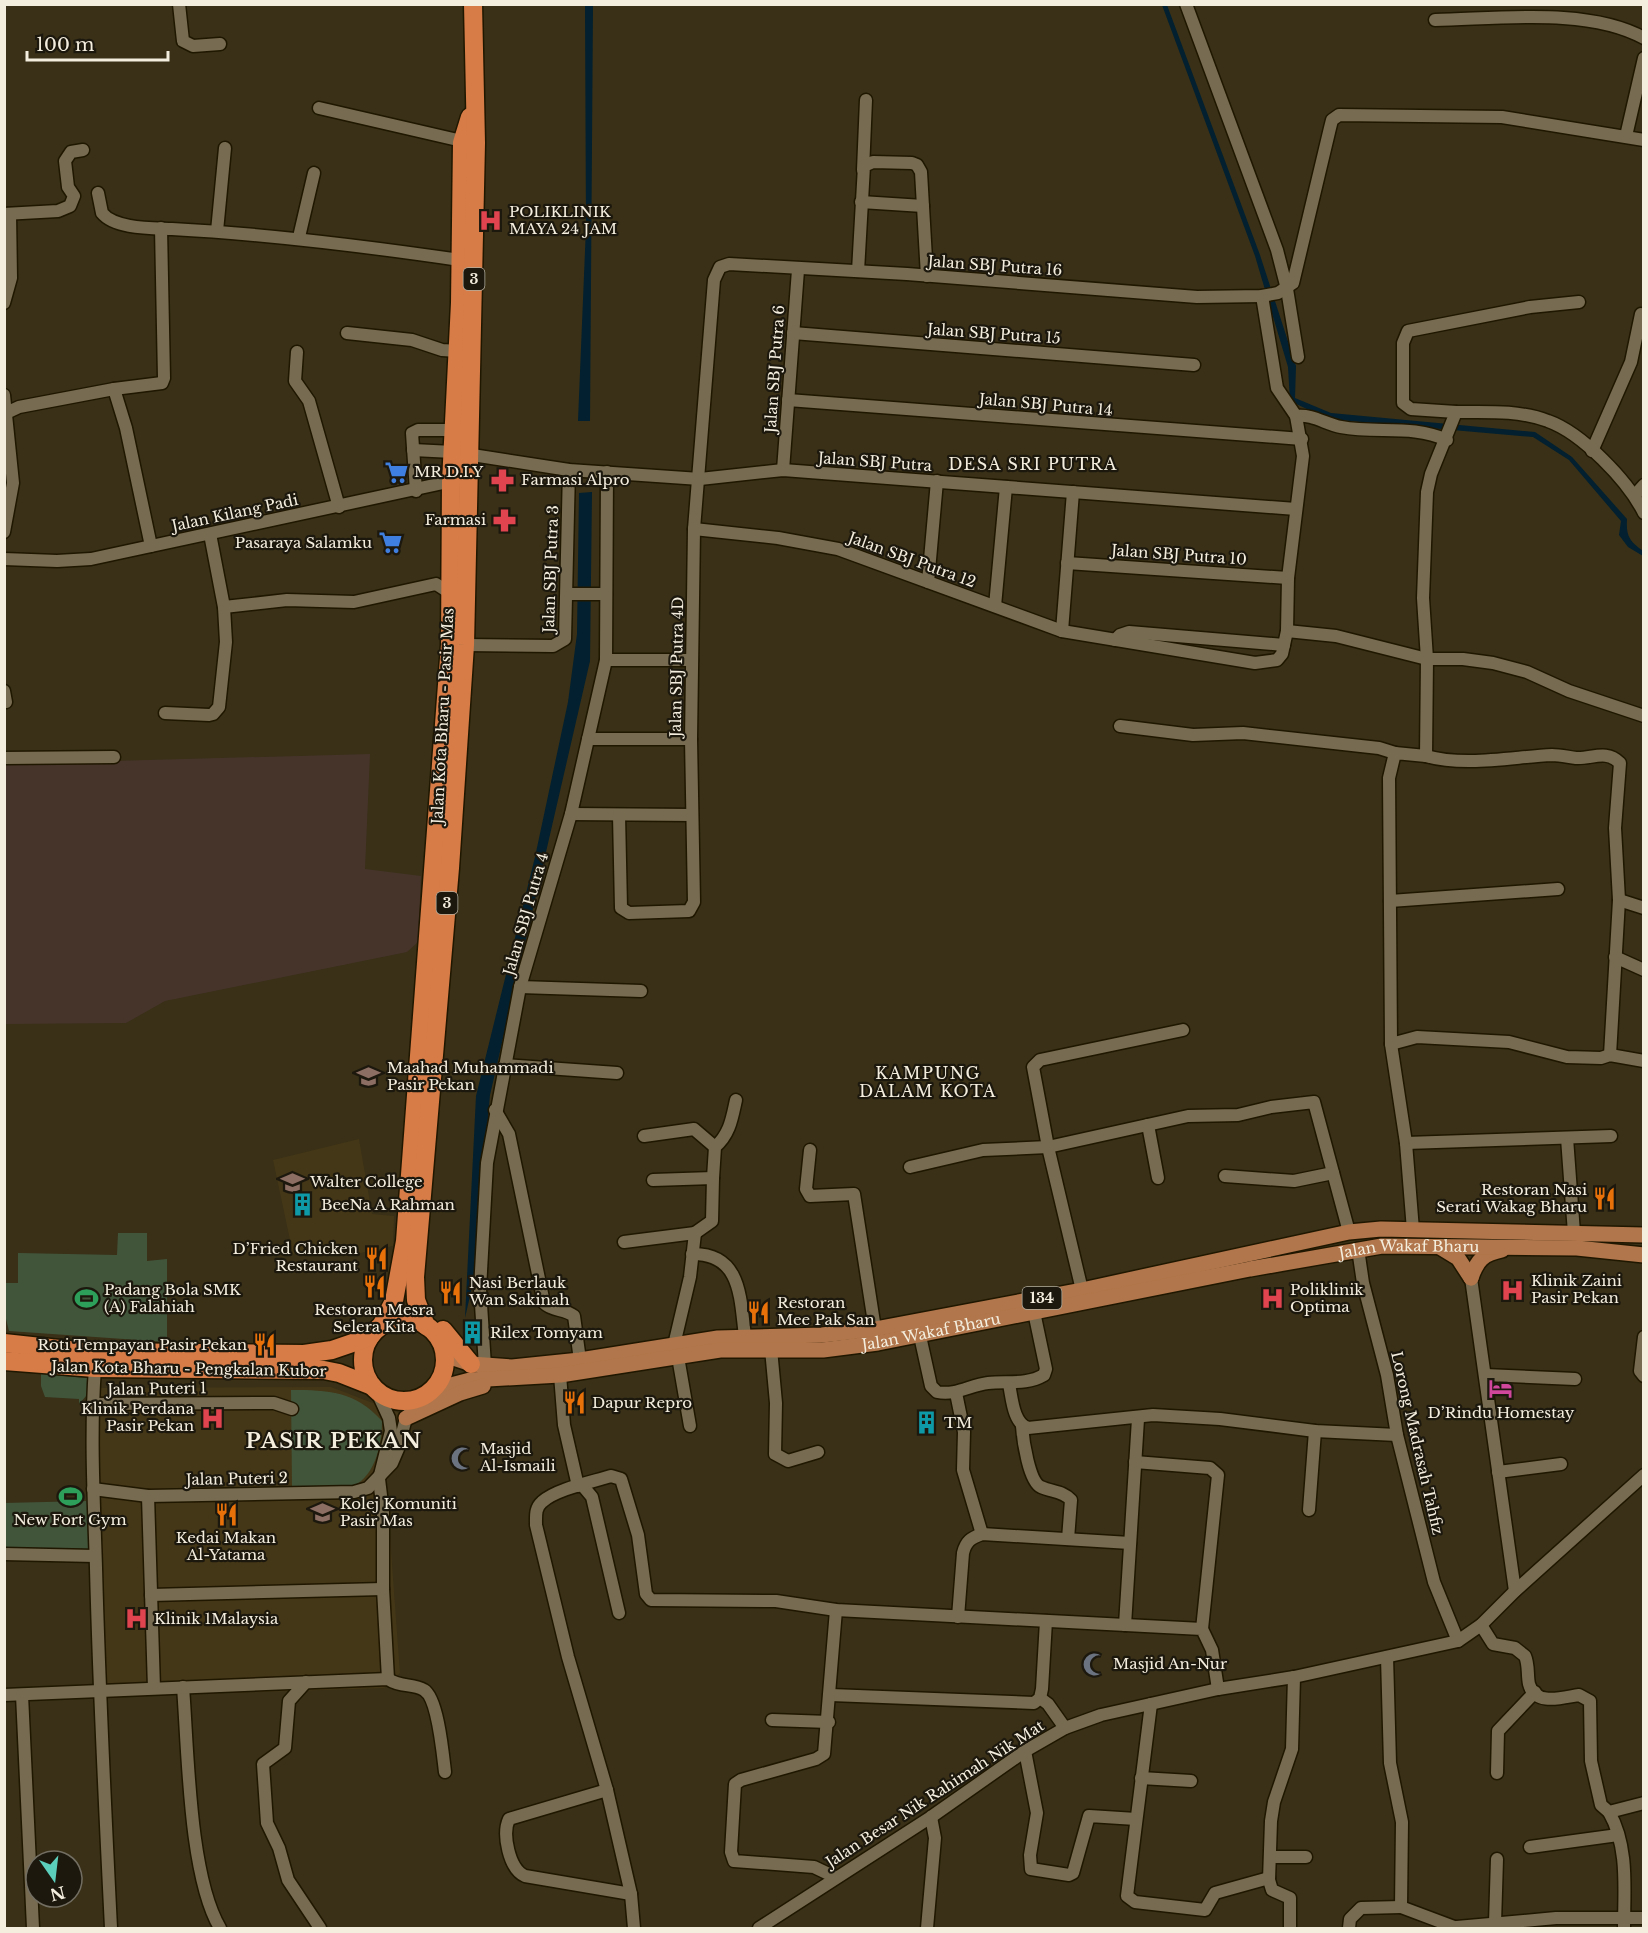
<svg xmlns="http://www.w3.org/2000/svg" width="1648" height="1933" font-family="'Libre Baskerville',serif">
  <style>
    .built { fill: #443717 }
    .education { fill: #46342b }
    .green { fill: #41553b }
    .water { fill: #02202f }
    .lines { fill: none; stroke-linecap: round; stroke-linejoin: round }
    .minor-casing { stroke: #201701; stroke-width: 15 }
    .major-casing { stroke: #201701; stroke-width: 18 }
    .highway-casing { stroke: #201701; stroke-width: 21 }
    .minor { stroke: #776c51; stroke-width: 12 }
    .major { stroke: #b1764b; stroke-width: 15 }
    .highway { stroke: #d77c47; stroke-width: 18 }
    .labels { text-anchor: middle; stroke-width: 4.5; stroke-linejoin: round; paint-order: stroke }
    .shield { fill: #1d180e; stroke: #b4aea0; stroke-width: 1.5 }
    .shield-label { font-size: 14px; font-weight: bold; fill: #f4eedf }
    .poi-label { font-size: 15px; fill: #f4eedf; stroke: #1d180e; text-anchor: start }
    .street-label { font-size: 15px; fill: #f4eedf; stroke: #1d180e }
    .neighbourhood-label { font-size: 16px; letter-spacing: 1.5px; fill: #f4eedf; stroke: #1d180e }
    .district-label { font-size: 21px; font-weight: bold; letter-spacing: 1.5px; fill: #f4eedf; stroke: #1d180e }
  </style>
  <rect width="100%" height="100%" fill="#393017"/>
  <g class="built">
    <path d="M359,1139l13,75 22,2 -1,30 -42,9 -4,-11 -54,10 -20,-94z"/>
    <path d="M331,1387l68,26 -13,70 14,190 -16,15 -282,9 -5,-309z"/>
  </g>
  <path class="education" d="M370,754l-5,115 56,7 -3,66 -11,10 -242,49 -39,22 -121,1 -1,-260z"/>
  <g class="green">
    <path d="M118,1233h29v28l20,-2v83l-158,-11 -4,-16v-32h13v-30l99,2z"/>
    <path d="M41,1374l46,4v17l-8,9v-5l-34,-2 -4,-11z"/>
    <path d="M291,1390c38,0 64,1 91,31 0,21 -6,55 -29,65 -12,5 -46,1 -61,1z"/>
    <path d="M86,1494l7,1 2,61 -90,-2 -1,-51 82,-2z"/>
  </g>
  <g class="water">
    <path d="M593,4l-3,417h-12l8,-194 -1,-222z"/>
    <path d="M1162,5h5l93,250 36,111 -1,32 36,15 204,19 37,25 55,62c-1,17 2,22 16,32v5l-15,-9 -9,-12 2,-14 -52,-61 -36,-23 -205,-18 -38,-18 -2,-34 -33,-111z"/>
    <path d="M592,492l-2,169 -100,434 -16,183 -9,40 11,-222 59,-239 33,-155 9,-68 2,-141z"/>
  </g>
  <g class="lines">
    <defs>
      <g id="minor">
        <path d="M179,4l4,37 10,5 27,-2"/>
        <path d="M1186,4l91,246 10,39 11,68"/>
        <path d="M1435,20c63,-1 153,-13 209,18"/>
        <path d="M319,108l143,33"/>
        <path d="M1626,136l18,-78"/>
        <path d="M863,170l3,-70"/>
        <path d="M98,193l4,20c13,16 50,15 70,16 97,5 192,17 288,31"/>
        <path d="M861,202l62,4"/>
        <path d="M4,214l54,-3 12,-5 4,-10 -6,-9 -3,-26 6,-9 12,-2"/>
        <path d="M217,231l8,-83"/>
        <path d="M299,237l15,-64"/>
        <path d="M858,271l6,-105 9,-4 39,1 5,2 4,7 6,104"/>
        <path d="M4,303l7,-25 -1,-64"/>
        <path d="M347,333l65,7 30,10 16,1"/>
        <path d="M793,333l401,32"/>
        <path d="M297,352l-2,29 14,20 30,106"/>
        <path d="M114,389l12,39 25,118"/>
        <path d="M4,395l9,88 -9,49"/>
        <path d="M788,400l514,39"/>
        <path d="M1456,412l-45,-3 -8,-6v-60l5,-12 122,-24 49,-5"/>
        <path d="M4,414l15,-7 95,-18 48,-6 2,-5 -3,-150"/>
        <path d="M1296,416c17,-2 29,8 45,11 36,7 71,-3 106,13"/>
        <path d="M413,450l40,2 116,18 131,9 83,-9 513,39"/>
        <path d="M1592,451l39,-89 10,-48"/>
        <path d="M783,470l15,-200"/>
        <path d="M416,491l-4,-58 6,-3h37"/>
        <path d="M1635,495l9,-10"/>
        <path d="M694,529l84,9 60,11 224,82 193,32 22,-3 5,-6 5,-23 1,-53 15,-122 -7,-40 -19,-28 -15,-92"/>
        <path d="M4,559l53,2 34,-2 366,-79"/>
        <path d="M1067,563l221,15"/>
        <path d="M928,582l9,-101"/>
        <path d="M567,594h39"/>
        <path d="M995,606l11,-119"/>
        <path d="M224,607l63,-7 67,2 82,-18 14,9"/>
        <path d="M1062,631l11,-139"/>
        <path d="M1287,631l49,5 91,23h36l30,4 34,9 42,19 75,25"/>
        <path d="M1115,640l5,-5 9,-3 155,13"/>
        <path d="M465,645l88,1 12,-7 4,-169"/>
        <path d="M606,660h86"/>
        <path d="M4,691l2,11"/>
        <path d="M165,713l44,2 4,-1 6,-7 7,-65 -2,-35 -14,-73"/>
        <path d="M1120,726l73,9 50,-2 136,15 16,5"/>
        <path d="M588,739h103"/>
        <path d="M1426,756c39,11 86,1 126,-1 8,0 16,2 24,3 16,1 30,-9 44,5l-5,65 4,72 -9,155"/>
        <path d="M4,758l110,-1"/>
        <path d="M571,814l121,1"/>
        <path d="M619,815l2,93 8,5 60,-2 5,-9 -3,-163 3,-210 20,-249 6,-13 9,-3 178,10 290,23 65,-1 16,-3 15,-10 37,-155 2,-8 7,-5 163,2 142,23"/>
        <path d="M1619,900l25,8"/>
        <path d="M1390,901l168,-12"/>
        <path d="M1615,957l29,13"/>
        <path d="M520,987l121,4"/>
        <path d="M1391,1044l26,-7 92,5 58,15 34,1 9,-3 34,6"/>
        <path d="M505,1065l112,8"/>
        <path d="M495,1110l14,24 35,169c9,9 20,5 30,13l6,44"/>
        <path d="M1148,1125l10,53"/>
        <path d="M644,1136l50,-7 21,18"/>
        <path d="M1567,1138l7,95"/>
        <path d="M1406,1143l205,-7"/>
        <path d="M810,1150l-4,39 4,7 44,-2 21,135"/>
        <path d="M910,1167l73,-17 65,-3 140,-31 50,-1 33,-8 43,-5 35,130"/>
        <path d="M1225,1176l69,5 39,-8"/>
        <path d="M713,1178l2,-31c15,-13 17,-29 21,-47"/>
        <path d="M653,1180l60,-2 -1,43 -17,12"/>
        <path d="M1413,1230l-7,-87 -15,-99 -2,-266 6,-25 31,3 1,-97 -4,-61 4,-106 4,-18 25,-62c30,0 63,-2 92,9 34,12 80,60 96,92"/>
        <path d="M624,1242l71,-9 -5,44 -16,68"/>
        <path d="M1358,1249l5,34 24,92 10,60 37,147 24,59"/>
        <path d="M692,1254c50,-1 48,45 53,82"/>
        <path d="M1471,1278l44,313"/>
        <path d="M1082,1290l-34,-143 -15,-80 7,-7 143,-30"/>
        <path d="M920,1336l11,50 6,6c19,4 33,-7 51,-9 19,-2 39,2 56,-8l2,-6 -12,-57"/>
        <path d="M1644,1337l-4,34 4,5"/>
        <path d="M771,1349l5,54 -1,51 13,7 30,-9"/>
        <path d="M678,1357l12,69"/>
        <path d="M485,1366l-5,-77 7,-126 33,-176 51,-173 35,-154 1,-188"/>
        <path d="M95,1368c-5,67 -1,133 1,200 3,121 9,240 15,360"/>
        <path d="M560,1375l4,50 14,61"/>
        <path d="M1485,1375l90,4"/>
        <path d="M1009,1384c3,14 4,39 19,44l125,-13 67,4 95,12 82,4"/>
        <path d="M377,1392l12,26 2,13 -12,48 4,33v77l5,90"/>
        <path d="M956,1393l8,39 -1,38 19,64"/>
        <path d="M93,1404l181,-1 18,6"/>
        <path d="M1022,1426c1,14 7,56 19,61 11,5 22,4 30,13l-3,39"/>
        <path d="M1135,1462l75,6 8,7 -16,154"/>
        <path d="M1498,1472l63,-8"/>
        <path d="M582,1485l10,12 27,116"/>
        <path d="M93,1489l55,7 206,-4 14,-4 24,-25 6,-14 8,-31 14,-20"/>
        <path d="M148,1496l6,192"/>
        <path d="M1309,1510l6,-79"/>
        <path d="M4,1554l91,2"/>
        <path d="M151,1595l232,-6"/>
        <path d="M958,1617l5,-64c3,-12 8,-15 19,-19l148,9"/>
        <path d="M1125,1625l13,-206"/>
        <path d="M1481,1625l12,19 22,4 10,8c4,9 2,19 4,28 6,23 35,13 50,11l11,6 1,60 10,44 8,7 35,-9"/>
        <path d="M1387,1657l3,106 12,59 -1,85 56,21"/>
        <path d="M306,1682l-17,19 -4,47 -22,16 4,59 12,25 9,32 32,48"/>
        <path d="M183,1687c5,64 6,189 37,241"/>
        <path d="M4,1695l384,-16c13,9 25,4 36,11 14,8 19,66 21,82"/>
        <path d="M22,1695l11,233"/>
        <path d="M831,1695l203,8 6,-5 2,-9 4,-68"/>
        <path d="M1040,1698l8,6 17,24"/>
        <path d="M1151,1704l-24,192 8,6 70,8 10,-17 54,-15"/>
        <path d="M772,1720l57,2"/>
        <path d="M1025,1751l12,62 -7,42 1,14 38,6 4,-2 16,-57 47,3"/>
        <path d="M1497,1773l1,-42 37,-39"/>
        <path d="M1141,1778l50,3"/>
        <path d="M607,1790l-98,29c-7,15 0,50 16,57l106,18"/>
        <path d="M1609,1812c20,35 15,78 15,116"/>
        <path d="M1530,1847l88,-12"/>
        <path d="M1270,1857h36"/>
        <path d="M835,1877l-21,-10 -80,-6 -3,-9 4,-68 6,-4 75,-21 8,-5 12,-144"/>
        <path d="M1495,1923l2,-64"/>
        <path d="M1457,1927l99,-9h88"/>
        <path d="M634,1928l-3,-34 -24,-104 -39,-133 -32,-132c0,-9 -1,-17 6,-23 14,-13 50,-20 69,-26l10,3 17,56 8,59 5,6 125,1 60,9 366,19 10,21 6,39"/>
        <path d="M759,1928l172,-111 94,-66 40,-23 36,-13 117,-26 76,-12 164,-36 23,-16 34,-34 129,-116"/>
        <path d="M927,1928l8,-90 -4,-21"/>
        <path d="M1290,1928v-30l-18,-8 -3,-10 2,-59 3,-19 18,-53 2,-72"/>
        <path d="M1349,1928l1,-9 11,-11 40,-1"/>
      </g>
      <g id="major">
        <path d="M1440,1247l18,11 13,20"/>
        <path d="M1471,1278c6,-18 12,-24 31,-28"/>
        <path d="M443,1349l10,9 18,6 41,3 68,-7 138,-22 104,-3 53,-6 207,-39 267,-58 32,-3 263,6"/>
        <path id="s1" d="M432,1390l38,-10 90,-5 160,-25h103l55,-7 372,-74 132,-23 195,2 67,7"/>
        <path d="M406,1418l54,-25 23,-7"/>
      </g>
      <g id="highway">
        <circle cx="404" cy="1360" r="41"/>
        <path d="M381,1326l13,-25 11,-60 45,-596 1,-163 9,-179 2,-160 8,-26"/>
        <path d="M426,1326l-10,-26 -1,-23 35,-409 15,-223 11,-502 -3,-139"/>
        <path d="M443,1330l28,34"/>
        <path d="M4,1343l83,9 217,2 28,-4 38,-13"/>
        <path d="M4,1361l91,7 229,2 15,3 33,13"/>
      </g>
    </defs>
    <use href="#minor" class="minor-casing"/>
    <use href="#major" class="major-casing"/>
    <use href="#highway" class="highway-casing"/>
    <use href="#minor" class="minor"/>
    <use href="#major" class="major"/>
    <use href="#highway" class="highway"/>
  </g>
  <defs>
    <symbol id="hospital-bare" viewBox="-9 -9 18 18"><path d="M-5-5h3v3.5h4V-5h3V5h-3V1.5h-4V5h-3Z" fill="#e0444e" stroke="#1d180e" stroke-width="2.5" paint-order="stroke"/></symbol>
    <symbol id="supermarket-bare" viewBox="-9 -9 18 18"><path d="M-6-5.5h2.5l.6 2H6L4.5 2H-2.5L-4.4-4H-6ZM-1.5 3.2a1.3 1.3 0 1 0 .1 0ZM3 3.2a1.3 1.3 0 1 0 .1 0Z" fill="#3f7fe0" stroke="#1d180e" stroke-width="2.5" paint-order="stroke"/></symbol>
    <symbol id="pharmacy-bare" viewBox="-9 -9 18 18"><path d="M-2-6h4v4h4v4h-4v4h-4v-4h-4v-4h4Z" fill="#e0444e" stroke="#1d180e" stroke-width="2.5" paint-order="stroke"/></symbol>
    <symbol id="school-bare" viewBox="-9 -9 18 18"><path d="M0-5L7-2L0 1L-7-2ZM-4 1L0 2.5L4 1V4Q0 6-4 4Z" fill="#8d6e63" stroke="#1d180e" stroke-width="2.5" paint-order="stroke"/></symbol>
    <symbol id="university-bare" viewBox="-9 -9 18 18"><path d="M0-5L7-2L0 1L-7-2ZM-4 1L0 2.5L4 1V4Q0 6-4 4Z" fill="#8d6e63" stroke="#1d180e" stroke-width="2.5" paint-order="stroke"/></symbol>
    <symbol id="restaurant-bare" viewBox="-9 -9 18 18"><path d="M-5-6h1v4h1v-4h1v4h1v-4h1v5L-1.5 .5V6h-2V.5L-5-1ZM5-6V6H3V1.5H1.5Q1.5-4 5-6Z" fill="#e8710a" stroke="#1d180e" stroke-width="2.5" paint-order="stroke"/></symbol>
    <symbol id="building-bare" viewBox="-9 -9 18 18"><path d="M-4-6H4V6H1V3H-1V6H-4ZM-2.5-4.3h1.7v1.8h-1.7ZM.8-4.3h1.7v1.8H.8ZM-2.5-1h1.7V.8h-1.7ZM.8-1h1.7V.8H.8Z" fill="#0f9aa8" stroke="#1d180e" stroke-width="2.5" paint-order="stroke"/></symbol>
    <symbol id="stadium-bare" viewBox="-9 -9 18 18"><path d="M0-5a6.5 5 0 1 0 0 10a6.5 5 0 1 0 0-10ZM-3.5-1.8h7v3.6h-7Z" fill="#2e9e5b" stroke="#1d180e" stroke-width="2.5" paint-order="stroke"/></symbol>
    <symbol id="hotel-bare" viewBox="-9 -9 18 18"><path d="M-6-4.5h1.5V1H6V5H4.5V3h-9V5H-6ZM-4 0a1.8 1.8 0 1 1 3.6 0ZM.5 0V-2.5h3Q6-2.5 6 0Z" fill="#d1479c" stroke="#1d180e" stroke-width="2.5" paint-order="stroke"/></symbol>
    <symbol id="mosque-bare" viewBox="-9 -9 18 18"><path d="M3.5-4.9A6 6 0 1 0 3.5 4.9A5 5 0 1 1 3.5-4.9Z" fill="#6b7280" stroke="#1d180e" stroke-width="2.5" paint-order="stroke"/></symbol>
  </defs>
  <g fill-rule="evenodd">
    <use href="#hospital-bare" x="474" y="204" width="33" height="33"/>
    <use href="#supermarket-bare" x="380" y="456" width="33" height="33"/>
    <use href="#pharmacy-bare" x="486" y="464" width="33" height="33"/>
    <use href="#pharmacy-bare" x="488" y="504" width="33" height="33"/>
    <use href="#supermarket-bare" x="374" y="526" width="33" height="33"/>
    <use href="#school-bare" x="352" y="1060" width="33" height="33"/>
    <use href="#university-bare" x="276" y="1166" width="33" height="33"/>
    <use href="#restaurant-bare" x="1588" y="1182" width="33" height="33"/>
    <use href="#building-bare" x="286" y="1188" width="33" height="33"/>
    <use href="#restaurant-bare" x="360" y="1242" width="33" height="33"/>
    <use href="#restaurant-bare" x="358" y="1270" width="33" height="33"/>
    <use href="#hospital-bare" x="1496" y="1274" width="33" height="33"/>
    <use href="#restaurant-bare" x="434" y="1276" width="33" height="33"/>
    <use href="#stadium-bare" x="70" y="1282" width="33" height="33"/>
    <use href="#hospital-bare" x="1256" y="1282" width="33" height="33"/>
    <use href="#restaurant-bare" x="742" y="1296" width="33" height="33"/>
    <use href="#building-bare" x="456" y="1316" width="33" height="33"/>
    <use href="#restaurant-bare" x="248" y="1328" width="33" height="33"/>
    <use href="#hotel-bare" x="1484" y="1372" width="33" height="33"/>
    <use href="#restaurant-bare" x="558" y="1386" width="33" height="33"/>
    <use href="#hospital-bare" x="196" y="1402" width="33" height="33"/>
    <use href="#building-bare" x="910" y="1406" width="33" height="33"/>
    <use href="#mosque-bare" x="446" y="1442" width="33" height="33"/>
    <use href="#stadium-bare" x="54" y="1480" width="33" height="33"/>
    <use href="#university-bare" x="306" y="1496" width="33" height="33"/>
    <use href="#restaurant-bare" x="210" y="1498" width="33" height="33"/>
    <use href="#hospital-bare" x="120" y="1602" width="33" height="33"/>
    <use href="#mosque-bare" x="1078" y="1648" width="33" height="33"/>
  </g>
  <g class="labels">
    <g class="shield">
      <rect x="463.5" y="268" width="21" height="22" rx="4.5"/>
      <rect x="436.5" y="892" width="21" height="22" rx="4.5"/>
      <rect x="1022.5" y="1287" width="39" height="22" rx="4.5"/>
    </g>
    <g class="shield-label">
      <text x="474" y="284">3</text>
      <text x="447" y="908">3</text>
      <text x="1042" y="1303">134</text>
    </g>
    <g class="poi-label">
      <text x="509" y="217">POLIKLINIK<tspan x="509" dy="17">MAYA 24 JAM</tspan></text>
      <text x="414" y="477">MR D.I.Y</text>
      <text x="521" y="485">Farmasi Alpro</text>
      <text x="486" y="525" text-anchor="end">Farmasi</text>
      <text x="372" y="548" text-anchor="end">Pasaraya Salamku</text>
      <text x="387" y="1073">Maahad Muhammadi<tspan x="387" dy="17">Pasir Pekan</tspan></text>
      <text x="310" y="1187">Walter College</text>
      <text x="1587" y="1195" text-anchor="end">Restoran Nasi<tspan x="1587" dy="17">Serati Wakag Bharu</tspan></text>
      <text x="321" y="1210">BeeNa A Rahman</text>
      <text x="358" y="1254" text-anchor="end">D’Fried Chicken<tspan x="358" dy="17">Restaurant</tspan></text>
      <text x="1531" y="1286">Klinik Zaini<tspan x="1531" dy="17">Pasir Pekan</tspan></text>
      <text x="469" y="1288">Nasi Berlauk<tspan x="469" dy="17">Wan Sakinah</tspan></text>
      <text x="104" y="1295">Padang Bola SMK<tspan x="104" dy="17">(A) Falahiah</tspan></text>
      <text x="1290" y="1295">Poliklinik<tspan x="1290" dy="17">Optima</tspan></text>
      <text x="777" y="1308">Restoran<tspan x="777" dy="17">Mee Pak San</tspan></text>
      <text x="374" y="1315" text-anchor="middle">Restoran Mesra<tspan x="374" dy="17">Selera Kita</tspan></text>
      <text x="490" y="1338">Rilex Tomyam</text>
      <text x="247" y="1350" text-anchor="end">Roti Tempayan Pasir Pekan</text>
      <text x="592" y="1408">Dapur Repro</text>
      <text x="194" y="1414" text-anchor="end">Klinik Perdana<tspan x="194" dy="17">Pasir Pekan</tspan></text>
      <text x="1501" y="1418" text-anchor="middle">D’Rindu Homestay</text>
      <text x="944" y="1428">TM</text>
      <text x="480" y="1454">Masjid<tspan x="480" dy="17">Al-Ismaili</tspan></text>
      <text x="340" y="1509">Kolej Komuniti<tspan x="340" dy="17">Pasir Mas</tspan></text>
      <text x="70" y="1525" text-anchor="middle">New Fort Gym</text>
      <text x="226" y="1543" text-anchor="middle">Kedai Makan<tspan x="226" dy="17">Al-Yatama</tspan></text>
      <text x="154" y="1624">Klinik 1Malaysia</text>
      <text x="1113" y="1669">Masjid An-Nur</text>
    </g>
    <g class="street-label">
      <text transform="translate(995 266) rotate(4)" y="5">Jalan SBJ Putra 16</text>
      <text transform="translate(994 334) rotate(4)" y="5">Jalan SBJ Putra 15</text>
      <text transform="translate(775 369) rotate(-86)" y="5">Jalan SBJ Putra 6</text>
      <text transform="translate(1046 405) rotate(5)" y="5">Jalan SBJ Putra 14</text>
      <text transform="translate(875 462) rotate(4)" y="5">Jalan SBJ Putra</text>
      <text transform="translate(235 513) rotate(-12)" y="5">Jalan Kilang Padi</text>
      <text transform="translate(1179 555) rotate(4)" y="5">Jalan SBJ Putra 10</text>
      <text transform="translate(912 560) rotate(20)" y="5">Jalan SBJ Putra 12</text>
      <text transform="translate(551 569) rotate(-88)" y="5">Jalan SBJ Putra 3</text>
      <text transform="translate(677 667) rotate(-89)" y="5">Jalan SBJ Putra 4D</text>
      <text transform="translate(443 716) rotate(-87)" y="5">Jalan Kota Bharu - Pasir Mas</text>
      <text transform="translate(526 914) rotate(-74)" y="5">Jalan SBJ Putra 4</text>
      <text dy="5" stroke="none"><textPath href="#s1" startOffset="990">Jalan Wakaf Bharu</textPath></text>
      <text dy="5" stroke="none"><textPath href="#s1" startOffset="504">Jalan Wakaf Bharu</textPath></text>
      <text transform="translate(189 1369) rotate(1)" y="5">Jalan Kota Bharu - Pengkalan Kubor</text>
      <text transform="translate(157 1389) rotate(-1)" y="5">Jalan Puteri 1</text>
      <text transform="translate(1417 1443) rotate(77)" y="5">Lorong Madrasah Tahfiz</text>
      <text transform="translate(237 1479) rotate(-1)" y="5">Jalan Puteri 2</text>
      <text transform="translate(935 1794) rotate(-33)" y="5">Jalan Besar Nik Rahimah Nik Mat</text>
    </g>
    <g class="neighbourhood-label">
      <text x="1033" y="470">DESA SRI PUTRA</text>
      <text x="928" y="1079">KAMPUNG<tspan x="928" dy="18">DALAM KOTA</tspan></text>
    </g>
    <g class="district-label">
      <text x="334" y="1448">PASIR PEKAN</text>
    </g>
  </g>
  <rect width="1648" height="1933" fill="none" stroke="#f4eedf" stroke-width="12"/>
  <g transform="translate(54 1879) rotate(166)"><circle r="28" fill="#1d180e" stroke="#736e62" stroke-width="1.5"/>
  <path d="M0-4.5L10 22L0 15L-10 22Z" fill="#5bcebc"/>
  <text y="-9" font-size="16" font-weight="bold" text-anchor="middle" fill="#f4eedf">N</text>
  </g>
  <path d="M27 51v9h141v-9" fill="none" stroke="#f4eedf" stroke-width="3"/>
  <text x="36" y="51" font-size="18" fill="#f4eedf" stroke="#1d180e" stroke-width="4.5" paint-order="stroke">100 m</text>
</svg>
